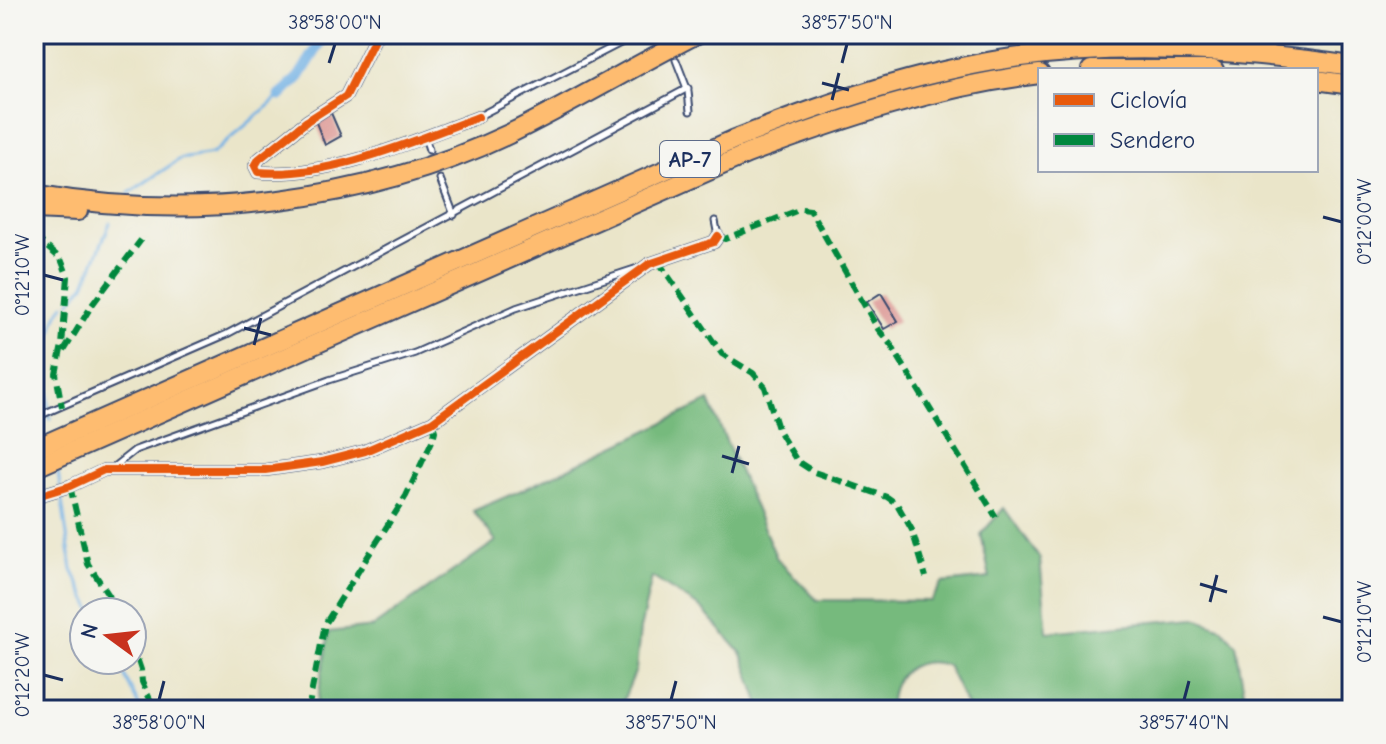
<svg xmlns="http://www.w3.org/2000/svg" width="1386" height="744" font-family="'Comic Neue',sans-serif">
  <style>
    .forest { fill: #76ba7d; stroke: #48746e; stroke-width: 2 }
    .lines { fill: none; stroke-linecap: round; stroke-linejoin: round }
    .stream { stroke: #71b0e4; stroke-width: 3 }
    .canal { stroke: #71b0e4; stroke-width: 11 }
    .building { fill: #dc9592 }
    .lane-casing { stroke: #3a4a6e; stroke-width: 9 }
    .street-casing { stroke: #3a4a6e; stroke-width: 14 }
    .highway-casing { stroke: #3a4a6e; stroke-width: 22 }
    .lane { stroke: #fff; stroke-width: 5 }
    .street { stroke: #fff; stroke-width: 10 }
    .highway { stroke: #febc70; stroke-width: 18 }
    .quiet { stroke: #00873e; stroke-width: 6; stroke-dasharray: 12 6; stroke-linecap: butt }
    .cycleway-casing { stroke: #f6f6f2; stroke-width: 13 }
    .cycleway { stroke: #e8590c; stroke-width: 8 }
    .ticks { fill: none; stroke: #1b2f5e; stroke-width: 3 }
    .labels { text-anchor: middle; stroke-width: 6; stroke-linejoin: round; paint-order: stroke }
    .shield { fill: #f6f6f2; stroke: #5d6b8a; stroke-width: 2 }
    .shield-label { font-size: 22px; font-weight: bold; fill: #1b2f5e }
    .neatline { fill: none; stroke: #1b2f5e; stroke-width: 3 }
    .ticks-label { font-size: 20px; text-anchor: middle; fill: #1b2f5e }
  </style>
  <rect width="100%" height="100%" fill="#f6f6f2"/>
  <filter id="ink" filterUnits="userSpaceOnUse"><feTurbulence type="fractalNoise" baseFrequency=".0125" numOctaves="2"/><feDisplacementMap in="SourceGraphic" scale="16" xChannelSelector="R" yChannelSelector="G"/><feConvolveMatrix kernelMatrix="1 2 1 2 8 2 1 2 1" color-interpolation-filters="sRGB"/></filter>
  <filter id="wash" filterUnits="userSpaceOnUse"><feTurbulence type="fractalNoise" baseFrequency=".006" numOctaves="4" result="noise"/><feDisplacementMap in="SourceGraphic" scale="32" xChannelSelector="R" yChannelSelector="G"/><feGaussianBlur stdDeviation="1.8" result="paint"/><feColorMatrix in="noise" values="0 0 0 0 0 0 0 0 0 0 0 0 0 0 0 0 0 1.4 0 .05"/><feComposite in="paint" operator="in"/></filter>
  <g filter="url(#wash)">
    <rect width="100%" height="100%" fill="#eae5c9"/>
    <path class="forest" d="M709,401l68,158 40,41 114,1 11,-18 48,-5 -9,-44 23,-26 36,51 7,73 149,-14 26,10 14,16 11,66h-278l-22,-45c-33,-10 -58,10 -56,45h-129l-20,-56 -40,-45 -50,-32 -12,52 -4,41 -17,40h-303l13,-78 44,-5 123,-86 -23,-30 58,-25z"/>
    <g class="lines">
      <g class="stream">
        <path d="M129,193l51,-34 32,-5 68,-58"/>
        <path d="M70,302l15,-18 25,-61"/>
        <path d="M50,419c-3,-29 -6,-92 14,-114"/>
        <path d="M58,473l2,13"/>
        <path d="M61,494l11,76 21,42"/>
        <path d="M117,660l24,50"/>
      </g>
      <path class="canal" d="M280,96l19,-19 27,-43"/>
    </g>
    <g id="blocks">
      <g class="building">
        <path d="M331,113l10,23 -16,9 -10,-25z"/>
        <path d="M881,293l17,28 -14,8 -17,-27z"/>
      </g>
    </g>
  </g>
  <g filter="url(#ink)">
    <use href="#blocks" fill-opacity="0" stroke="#3a4a6e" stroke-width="2"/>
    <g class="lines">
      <defs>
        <g id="lane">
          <path d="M662,34l1,2"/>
          <path d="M676,60l12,31 2,20"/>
          <path d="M479,116l159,-82"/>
          <path d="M425,137l4,13"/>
          <path d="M440,179l14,36"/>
          <path d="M715,221l3,15"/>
          <path d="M34,418l193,-84 461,-246"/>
          <path d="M111,469l24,-19 194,-70 86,-27 101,-45 125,-41"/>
        </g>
        <g id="street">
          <path d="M377,34l-31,62 -39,25 -48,38 -4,7 3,6c69,7 156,-31 220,-55"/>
          <path d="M34,497l36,-11 34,-16h161l57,-8 43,-11 67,-29 217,-158 65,-22 4,-6"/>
        </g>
        <g id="highway">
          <path d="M1091,70h123"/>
          <path d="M1316,80l36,5"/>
          <path d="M34,194c158,28 330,9 475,-60 64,-31 125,-68 188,-100"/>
          <path d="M34,209l44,2"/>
          <path d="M34,449l699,-309c90,-36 183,-68 280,-82 112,-16 227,-8 339,8"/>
          <path d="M34,468l713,-314c96,-36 191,-68 293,-80"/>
        </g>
      </defs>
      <use href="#lane" class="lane-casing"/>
      <use href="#street" class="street-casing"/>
      <use href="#highway" class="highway-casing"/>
      <use href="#lane" class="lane"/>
      <use href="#street" class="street"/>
      <use href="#highway" class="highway"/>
      <g class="quiet">
        <path d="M34,236l27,23 7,18 -6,68 -6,29 6,33"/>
        <path d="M718,236l7,3 76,-30 9,1 68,119 13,16 105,172"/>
        <path d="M658,261l64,93 31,19 12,14 14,45 18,29 17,11 73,25 10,7 15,26 14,47"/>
        <path d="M64,351l28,-46 49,-65"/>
        <path d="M70,486l18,78 32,48"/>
        <path d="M132,643l9,27 1,12 13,28"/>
        <path d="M308,710l17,-86 81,-128 27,-57 2,-8 -3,-9"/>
      </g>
      <defs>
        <g id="cycleway">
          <path d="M377,34l-31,62 -39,25 -48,38 -4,7 3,6c69,7 156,-31 220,-55"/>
          <path d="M34,497l36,-11 34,-16h161l57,-8 43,-11 67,-29 217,-158 65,-22 4,-6"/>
        </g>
      </defs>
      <use href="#cycleway" class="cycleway-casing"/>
      <use href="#cycleway" class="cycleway"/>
    </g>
  </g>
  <path class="ticks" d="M329,63l6,-19M842,63l5,-19M822,83l27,7M832,100l7,-27M1323,217l19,5M44,275l19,5M244,328l27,7M254,345l7,-27M722,456l27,8M732,473l7,-27M1200,584l27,8M1210,602l7,-27M1323,617l19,5M44,675l19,5M159,700l5,-19M671,700l5,-19M1184,700l5,-19"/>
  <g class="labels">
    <rect class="shield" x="660" y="141" width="60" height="36" rx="6"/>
    <g class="shield-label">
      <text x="690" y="167">AP-7</text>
    </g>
  </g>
  <rect width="1386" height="744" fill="none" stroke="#f6f6f2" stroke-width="88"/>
  <rect x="1038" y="68" width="280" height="104" fill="#f6f6f2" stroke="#9ea6b7" stroke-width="2"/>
  <rect x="1054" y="94" width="40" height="12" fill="#e8590c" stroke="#9ea6b7" stroke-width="2"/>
  <text x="1110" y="108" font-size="24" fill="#1b2f5e">Ciclovía</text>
  <rect x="1054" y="134" width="40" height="12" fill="#00873e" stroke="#9ea6b7" stroke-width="2"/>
  <text x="1110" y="148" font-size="24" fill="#1b2f5e">Sendero</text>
  <g transform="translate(108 636) rotate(285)"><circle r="38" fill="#f6f6f2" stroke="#9ea6b7" stroke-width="2"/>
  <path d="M0-6L14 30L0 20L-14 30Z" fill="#c8321e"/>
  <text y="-12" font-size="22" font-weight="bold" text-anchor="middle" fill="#1b2f5e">N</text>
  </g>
  <rect x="44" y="44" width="1298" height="656" class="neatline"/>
  <g class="ticks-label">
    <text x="335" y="29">38°58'00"N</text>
    <text x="847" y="29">38°57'50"N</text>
    <text transform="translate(1364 222) rotate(-90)" y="7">0°12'00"W</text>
    <text transform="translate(22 275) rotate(-90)" y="7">0°12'10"W</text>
    <text transform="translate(1364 622) rotate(-90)" y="7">0°12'10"W</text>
    <text transform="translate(22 675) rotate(-90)" y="7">0°12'20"W</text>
    <text x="159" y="729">38°58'00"N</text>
    <text x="671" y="729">38°57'50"N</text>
    <text x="1184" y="729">38°57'40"N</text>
  </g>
</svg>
